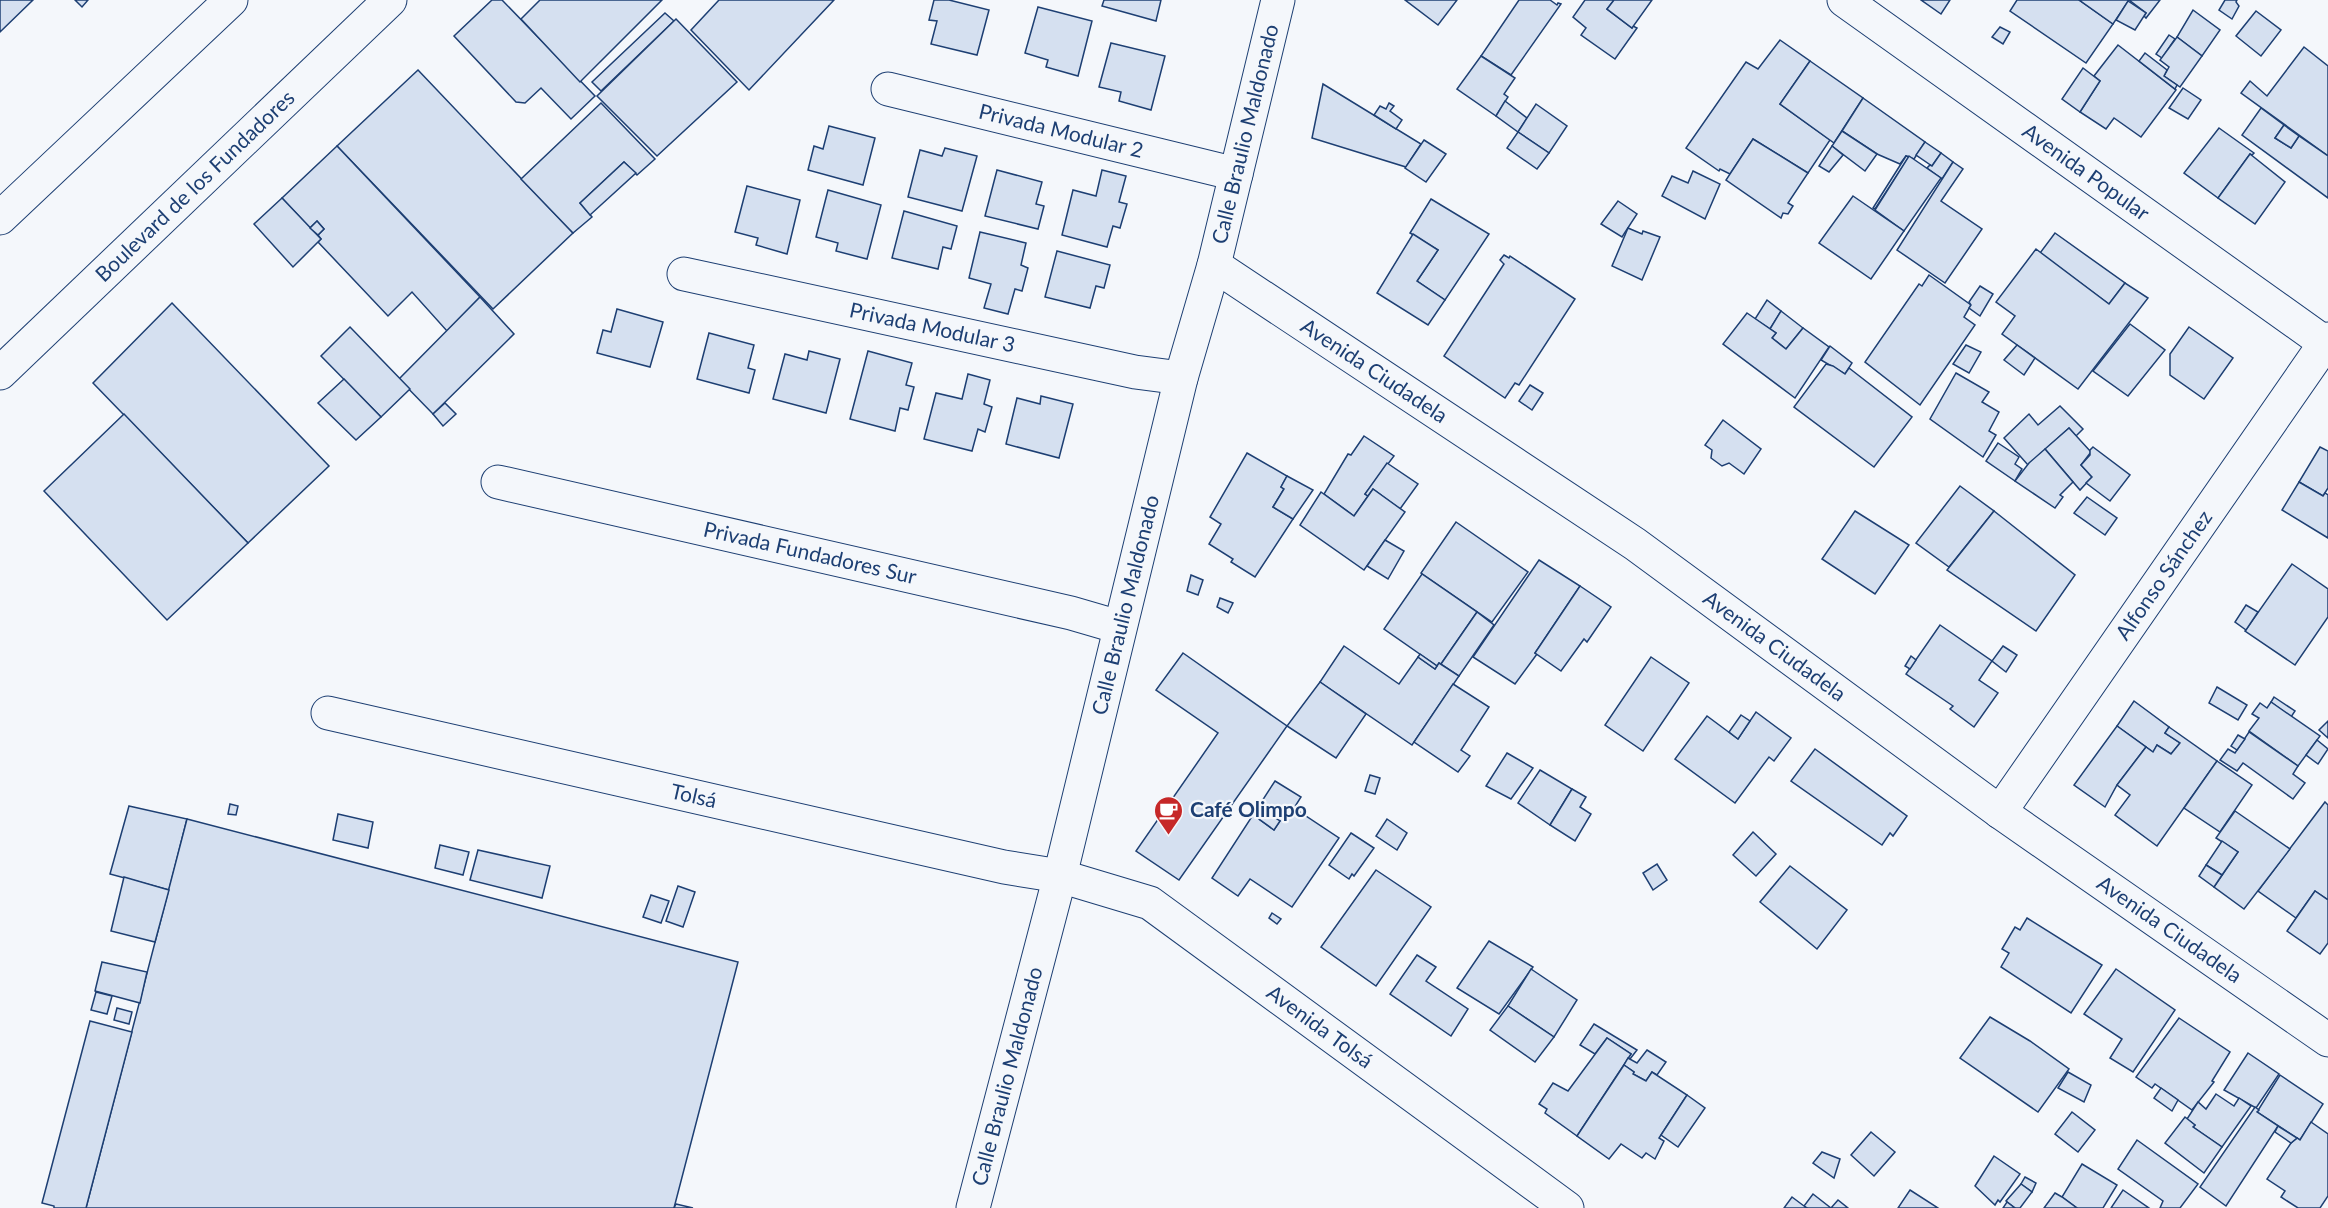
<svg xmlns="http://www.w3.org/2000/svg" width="2328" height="1208" font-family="Lato,sans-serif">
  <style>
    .building { fill: #d5e0f0; stroke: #1d3f73; stroke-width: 1.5; fill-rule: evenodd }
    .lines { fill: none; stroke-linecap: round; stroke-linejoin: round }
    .street-casing { stroke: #1d3f73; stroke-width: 35 }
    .secondary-casing { stroke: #1d3f73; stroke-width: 35 }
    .primary-casing { stroke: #1d3f73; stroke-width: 35 }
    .street { stroke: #f4f7fb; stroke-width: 33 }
    .secondary { stroke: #f4f7fb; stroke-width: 33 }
    .primary { stroke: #f4f7fb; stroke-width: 33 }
    .labels { text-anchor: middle; stroke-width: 4.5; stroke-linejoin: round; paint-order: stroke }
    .street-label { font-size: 21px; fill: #1d3f73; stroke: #f4f7fb }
    .poi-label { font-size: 21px; font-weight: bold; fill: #1d3f73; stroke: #f4f7fb; text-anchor: start }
  </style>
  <rect width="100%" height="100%" fill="#f4f7fb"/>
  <g class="building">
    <path d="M0,0h33l-33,32z"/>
    <path d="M75,0h13l-6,7z"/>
    <path d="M492,0h10l93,96 -24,23 -30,-31 -16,15 -9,-1 -62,-66z"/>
    <path d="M540,0h122l-82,82 -59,-63z"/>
    <path d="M719,0h115l-85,90 -58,-60z"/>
    <path d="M934,0h15l40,10 -12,45 -46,-11 6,-23 -8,-1z"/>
    <path d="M1104,0h57l-5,21 -54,-15z"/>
    <path d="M1405,0h52l-19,25z"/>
    <path d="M1519,0h31l7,5 1,-2 3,1 -50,71 -30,-19z"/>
    <path d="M1585,0h29l-7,9 25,19 1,-2 4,2 -22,31 -34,-24 5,-7 -13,-11z"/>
    <path d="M1614,0h38l-20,28 -25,-19z"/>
    <path d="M1921,0h29l-9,14z"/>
    <path d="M2017,0h62l34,24 -27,39 -76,-52z"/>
    <path d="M2079,0h50l-16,24z"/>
    <path d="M2129,0h31l-14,18 -2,-2 2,-3z"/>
    <path d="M2225,0h12l-1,2 3,4 -7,13 -13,-9z"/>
    <path d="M2128,1l18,12 -11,17 -19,-10z"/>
    <path d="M1038,7l54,14 -14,55 -32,-9 2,-7 -23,-7z"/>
    <path d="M2193,10l27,20 -18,26 -25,-19z"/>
    <path d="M2256,11l25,19 -20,26 -25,-20z"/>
    <path d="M665,13l9,8 -73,70 -9,-9z"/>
    <path d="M676,19l61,63 -80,74 -60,-60z"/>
    <path d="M2000,27l10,5 -7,12 -11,-7z"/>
    <path d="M2169,35l6,4 -13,19 -6,-4z"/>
    <path d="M2177,37l25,19 -22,31 -16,-11 5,-9 -9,-7z"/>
    <path d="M1780,40l30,21 -30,43 50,36 -22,33 -55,-34 -23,35 -10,-5 -1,2 -33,-23 60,-86 12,7z"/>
    <path d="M1111,43l54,13 -14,54 -32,-9 2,-9 -22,-5z"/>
    <path d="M2118,45l58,45 -35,47 -27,-19 -8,11 -26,-17 20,-31 -6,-5z"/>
    <path d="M2304,47l24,19v90l-87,-63 9,-12 17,15z"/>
    <path d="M2145,53l22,17 -3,6 13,9 -2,4 -36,-28z"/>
    <path d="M1481,56l34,22 -11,16 4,3 -12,19 -39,-27z"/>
    <path d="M1810,61l53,37 -29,45 -54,-39z"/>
    <path d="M2083,68l17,13 -20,31 -18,-13z"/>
    <path d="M418,70l155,163 -80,76 -156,-163z"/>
    <path d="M1323,84l98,60 -15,23 -94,-29z"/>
    <path d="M2183,88l18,12 -13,19 -19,-11z"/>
    <path d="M1863,98l62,44 -11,17 -8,-3 -6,8 -23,-10 -35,-23z"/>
    <path d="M1505,101l22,17 -9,14 -22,-16z"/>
    <path d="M601,103l54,56 -18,16 -13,-13 -44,41 12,14 -19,16 -52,-54z"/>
    <path d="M1389,103l5,3 -4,5 12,9 -6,9 -22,-14 6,-9 6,3z"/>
    <path d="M1536,104l31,22 -18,27 -31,-21z"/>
    <path d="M2261,108l23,17 -9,13 16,10 8,-12 29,20v42l-86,-63z"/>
    <path d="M2284,125l15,11 -8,12 -16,-10z"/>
    <path d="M829,126l46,12 -12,47 -55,-15 6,-24 9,3z"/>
    <path d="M2219,128l35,25 -2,2 -2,-1 -32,44 -34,-25z"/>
    <path d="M1842,131l35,23 -12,17 -33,-25z"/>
    <path d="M1518,132l31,21 -12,16 -30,-21z"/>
    <path d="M1753,139l55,34 -20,30 5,3 -5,8 -5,-1 -2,5 -55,-38z"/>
    <path d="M1424,140l22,14 -20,28 -21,-14z"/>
    <path d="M1925,142l16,11 -9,13 -16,-11z"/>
    <path d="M337,146l143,151 -33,34 -35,-39 -24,24 -70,-74 3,-3 -3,-4 6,-6 -7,-8 -7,7 -28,-30z"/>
    <path d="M1832,146l11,9 -14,17 -10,-6z"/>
    <path d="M945,148l32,8 -15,55 -54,-14 12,-47 22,6z"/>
    <path d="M1941,153l12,9 -11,17 -15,-11 3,-3 2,1z"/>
    <path d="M2250,154l35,28 -30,42 -37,-26z"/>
    <path d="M1906,156l3,1 -34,52 -2,-1z"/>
    <path d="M1909,156l32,22 -37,53 -29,-21z"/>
    <path d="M624,162l12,11 -46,42 -10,-12z"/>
    <path d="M1953,162l10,7 -22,32 41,28 -37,54 -48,-33z"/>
    <path d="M997,170l45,12 -6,22 8,2 -6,23 -53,-13z"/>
    <path d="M1102,170l24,6 -7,26 8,2 -7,24 -7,-2 -6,21 -45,-12 11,-45 23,6z"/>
    <path d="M1693,171l27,13 -15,35 -43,-23 10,-20 16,7z"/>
    <path d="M747,186l53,14 -13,54 -31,-9 2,-7 -23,-6z"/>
    <path d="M828,190l53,15 -14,54 -31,-8 2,-8 -22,-6z"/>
    <path d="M1853,196l51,35 -33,48 -52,-36z"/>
    <path d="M282,198l39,41 -28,28 -39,-43z"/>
    <path d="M1431,199l58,35 -44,66 -28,-19 21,-31 -28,-17z"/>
    <path d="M1618,201l19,13 -15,23 -21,-13z"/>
    <path d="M904,211l53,15 -6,23 -8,-2 -5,22 -46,-11z"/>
    <path d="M317,221l7,8 -6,6 -8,-7z"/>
    <path d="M1628,228l14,6 1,-3 17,6 -18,43 -30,-14z"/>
    <path d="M980,232l46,11 -5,22 7,3 -6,23 -7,-2 -7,25 -24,-6 7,-24 -22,-6z"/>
    <path d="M2055,233l70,50 -16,21 -69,-51z"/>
    <path d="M1413,234l25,16 -21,31 28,19 -17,25 -51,-32z"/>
    <path d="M2036,249l73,55 16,-21 23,15 -70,91 -76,-55 13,-18 -19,-14z"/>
    <path d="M1057,251l53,14 -6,23 -8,-2 -6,22 -45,-11z"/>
    <path d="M1504,255l5,3 1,-2 65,43 -56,86 -4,-2 -10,15 -61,-42 60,-92 -4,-4z"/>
    <path d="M1929,275l42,30 -7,12 11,8 -55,80 -55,-43 54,-78 3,2z"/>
    <path d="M1980,286l13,8 -13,22 -11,-8 2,-3 -2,-3z"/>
    <path d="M480,297l34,37 -81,80 -34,-35z"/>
    <path d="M1767,300l14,11 -11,18 -15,-10z"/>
    <path d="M172,303l157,163 -81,77 -155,-160z"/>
    <path d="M617,309l46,13 -13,45 -53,-14 6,-23 8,2z"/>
    <path d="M1781,311l22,17 -17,21 -14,-11 4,-5 -6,-4z"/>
    <path d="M1747,313l29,20 -4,5 14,11 17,-21 26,19 -34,51 -72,-54z"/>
    <path d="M2130,324l35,26 -37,46 -35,-25z"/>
    <path d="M350,327l60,62 -29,28 -60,-61z"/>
    <path d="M2189,327l44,31 -29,41 -34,-24v-21z"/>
    <path d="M709,333l45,12 -6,23 7,2 -6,23 -52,-14z"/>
    <path d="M1966,345l15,7 -12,21 -16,-9z"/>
    <path d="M2017,345l18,13 -11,17 -20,-15z"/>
    <path d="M1830,346l22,17 -7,11 -24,-14z"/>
    <path d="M809,351l31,8 -14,54 -53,-14 12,-45 22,6z"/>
    <path d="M868,351l44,12 -6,22 8,2 -6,23 -8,-2 -5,23 -45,-12z"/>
    <path d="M1826,364l7,2 12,8 4,-6 63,49 -38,50 -80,-60z"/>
    <path d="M1956,373l33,19 -7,10 17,10 -10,19 7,4 -13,22 -53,-38z"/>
    <path d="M968,374l22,6 -6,24 8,3 -7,25 -7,-3 -6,22 -48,-12 12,-46 26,6z"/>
    <path d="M344,379l37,38 -25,23 -38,-37z"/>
    <path d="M1530,385l13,8 -11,17 -13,-9z"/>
    <path d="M1041,396l32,8 -14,54 -53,-14 11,-46 23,6z"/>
    <path d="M445,403l11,11 -13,12 -10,-12z"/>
    <path d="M2060,406l23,23 -7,7 -7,-8 -41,37 -24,-27 25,-24 9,11z"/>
    <path d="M124,414l124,129 -81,77 -123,-129z"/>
    <path d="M1723,420l38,29 -17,25 -15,-11 -7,3 -11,-8 1,-8 -7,-5z"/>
    <path d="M2069,428l22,24 -10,13 11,12 -12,13 -35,-41z"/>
    <path d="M1364,436l30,20 -29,38 3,2 -14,20 -30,-22 24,-40 3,1z"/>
    <path d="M1998,443l21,14 -4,7 7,5 -7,12 -29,-20z"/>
    <path d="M2093,447l37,28 -20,26 -24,-18 6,-6 -11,-12 9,-10v-5z"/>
    <path d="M2320,447l8,4v37l-5,8 -24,-14z"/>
    <path d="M2045,449l28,33 -13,13 3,2 -8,11 -40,-27 14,-18z"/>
    <path d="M1247,453l40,23 -6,11 3,2 -11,18 20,12 -38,58 -24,-15 2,-3 -24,-15 12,-20 -11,-7z"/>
    <path d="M1387,463l31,21 -18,25 -27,-20 -5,7 -3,-2z"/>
    <path d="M1287,476l26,14 -20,29 -20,-12 11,-18 -3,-2z"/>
    <path d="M2299,482l24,14 2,-3 3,2v43l-46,-28z"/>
    <path d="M1960,486l34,25 -45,56 -33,-24z"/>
    <path d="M1373,489l32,23 -41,58 -64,-45 21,-33 33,24z"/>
    <path d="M2087,497l30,21 -12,17 -31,-22z"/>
    <path d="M1855,511l54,34 -34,49 -53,-35z"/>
    <path d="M1994,511l81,64 -39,56 -89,-61z"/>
    <path d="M1456,522l72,50 -36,50 -71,-49z"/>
    <path d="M1385,540l19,11 -16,28 -21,-13z"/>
    <path d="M1539,560l41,26 -45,67 2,1 -22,30 -42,-27z"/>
    <path d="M2292,564l36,25v28l-33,48 -50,-34z"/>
    <path d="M1422,574l55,38 -36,52 -2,-1 -2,3 -53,-37z"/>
    <path d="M1191,575l12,5 -5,15 -11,-4z"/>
    <path d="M1580,586l31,21 -24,35 -3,-3 -23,32 -26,-18z"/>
    <path d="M1220,598l13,5 -5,10 -11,-6z"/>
    <path d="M2246,605l12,7 -12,18 -11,-8z"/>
    <path d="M1477,612l17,13 -35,51 -18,-12z"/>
    <path d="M1940,625l52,36 -13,19 19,13 -24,34 -24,-18 3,-3 -47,-32z"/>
    <path d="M1344,646l55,38 19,-27 17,12 4,-6 20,13 -47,69 -92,-63z"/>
    <path d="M2003,646l14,9 -11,17 -14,-11z"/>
    <path d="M1183,653l104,73 -108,154 -43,-29 82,-118 -62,-43z"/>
    <path d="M1420,654l17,12 -2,3 -17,-12z"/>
    <path d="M1911,656l5,4 -6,9 -5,-3z"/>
    <path d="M1651,657l38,26 -46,68 -38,-26z"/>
    <path d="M1320,682l46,32 -30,44 -49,-32z"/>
    <path d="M1453,684l36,23 -28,43 9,6 -12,16 -44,-30z"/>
    <path d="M2217,687l30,18 -9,15 -29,-17z"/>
    <path d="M2274,697l21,14 -4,6 -20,-15z"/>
    <path d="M2134,701l35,26 -4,6 15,10 -9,11 -14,-9 -4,7 -36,-26z"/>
    <path d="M2271,702l49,34 -22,30 -49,-35 10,-13 -7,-4 8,-11 7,5z"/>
    <path d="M1756,712l35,26 -17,23 -5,-4 -34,46 -60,-44 32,-43 31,23z"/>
    <path d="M1741,715l9,6 -12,18 -9,-7z"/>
    <path d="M2328,721v17l-9,-8z"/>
    <path d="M2117,726l29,21 -29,38 -12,22 -31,-22z"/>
    <path d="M2169,727l48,34 -60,85 -42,-31 15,-20 -13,-10 29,-38 7,5 4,-7 14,9 9,-11 -15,-10z"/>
    <path d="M2249,732l49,34 -5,8 12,9 -12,16 -50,-36 -6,8 -17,-11 8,-11 7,4z"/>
    <path d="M2238,735l7,4 -8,11 -6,-4z"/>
    <path d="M2317,740l11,9 -10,15 -12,-9z"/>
    <path d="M1815,749l92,67 -14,20 -3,-3 -8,12 -91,-64z"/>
    <path d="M1507,753l26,15 -22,31 -25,-13z"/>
    <path d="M2217,761l35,24 -32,47 -36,-24z"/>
    <path d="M1540,770l32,19 -22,36 -32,-22z"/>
    <path d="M1370,775l10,3 -5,16 -10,-3z"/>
    <path d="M1275,781l26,16 -7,11 45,30 -47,69 -42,-28 -12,17 -26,-18zM1265,811l15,10 -6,9 -15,-11z"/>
    <path d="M1572,789l14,8 -6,10 11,7 -16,27 -25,-16z"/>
    <path d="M2325,802l3,3v95l-13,-9 -19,27 -38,-27z"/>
    <path d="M230,804l8,2 -2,9 -8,-1z"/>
    <path d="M129,806l58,13 -18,71 -59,-16z"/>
    <path d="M1265,811l15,10 -6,9 -15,-11z"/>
    <path d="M2235,811l55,38 -46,60 -30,-22 24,-35 -22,-14z"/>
    <path d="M338,814l35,8 -5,26 -35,-8z"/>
    <path d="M187,819l551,143 -64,246h-588z"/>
    <path d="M1387,819l20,14 -10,17 -21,-14z"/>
    <path d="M1753,832l23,22 -20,22 -23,-21z"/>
    <path d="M1351,833l23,15 -20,28 -2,-2 -3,5 -20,-14z"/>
    <path d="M2222,841l16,11 -16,23 -16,-10z"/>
    <path d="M440,845l29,7 -6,23 -28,-7z"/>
    <path d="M478,850l72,16 -8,32 -72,-18z"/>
    <path d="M1657,864l10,16 -14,10 -10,-17z"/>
    <path d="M2206,865l16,10 -8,12 -15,-11z"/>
    <path d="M1790,866l57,44 -30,39 -57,-47z"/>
    <path d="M1376,870l55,37 -55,79 -55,-39z"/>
    <path d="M124,877l45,13 -14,52 -44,-11z"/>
    <path d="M678,886l17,6 -12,35 -17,-6z"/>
    <path d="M2315,891l13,9v43l-8,11 -33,-23z"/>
    <path d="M651,895l18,6 -8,22 -18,-6z"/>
    <path d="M1272,913l9,6 -4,5 -8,-6z"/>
    <path d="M2027,918l75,47 -31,48 -70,-46 8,-14 -7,-4 13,-22 5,3z"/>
    <path d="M1489,941l44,26 -34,47 -42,-26z"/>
    <path d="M1417,955l19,12 -10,14 42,28 -17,27 -61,-42z"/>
    <path d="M102,962l45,10 -7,31 -45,-12z"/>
    <path d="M1531,969l46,31 -23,37 -46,-31z"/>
    <path d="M2116,969l59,41 -42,62 -23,-14 12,-19 -38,-25z"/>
    <path d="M96,992l16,4 -5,18 -16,-4z"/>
    <path d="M1508,1006l46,31 -19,25 -45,-32z"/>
    <path d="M117,1008l15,4 -3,12 -15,-4z"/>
    <path d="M1990,1017l40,24 39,28 -31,43 -78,-54z"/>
    <path d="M2179,1018l51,34 -18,29 2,1 -22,28 -37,-26 -3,4 -16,-11z"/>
    <path d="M90,1021l42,11 -46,176h-32v-2l-12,-3z"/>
    <path d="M1594,1024l43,26 -7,9 -2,-1 3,-4 -24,-16 -12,16 -15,-9z"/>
    <path d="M1607,1038l24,16 -54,82 -32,-23 2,-4 -8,-5 14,-21 15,8z"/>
    <path d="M1647,1050l19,12 -9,13 -5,-3 -6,9 -13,-7 1,-2 -10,-7 4,-7 9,5z"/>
    <path d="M2248,1053l31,21 -23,34 -32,-18z"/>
    <path d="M1624,1065l10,7 -1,2 13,7 6,-9 35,23 -28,43 5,3 -9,18 -9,-6 -4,5 -21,-14 -12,15 -32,-23z"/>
    <path d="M2068,1072l23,13 -7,17 -26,-14z"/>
    <path d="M2280,1075l43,29 -23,36 -43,-28z"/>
    <path d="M2161,1088l17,12 -6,11 -18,-13z"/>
    <path d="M2216,1094l18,12 5,-8 12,8 -29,41 -29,-20 2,-2 -8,-6 11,-17 8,7z"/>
    <path d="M1687,1095l18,13 -27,39 -17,-12z"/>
    <path d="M2255,1107l4,3 -2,2 21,14 -52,80 -26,-19z"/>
    <path d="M2072,1112l23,18 -17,22 -23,-18z"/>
    <path d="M2185,1117l10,8 -2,2 29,20 -18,26 -39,-30z"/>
    <path d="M2311,1122l17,12v62l-8,12h-22l-17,-11 4,-6 -18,-12 24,-36 6,-5 3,2z"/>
    <path d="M2278,1126l19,12 -6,5 -16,-11z"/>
    <path d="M1871,1132l24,20 -21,24 -23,-21z"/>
    <path d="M2137,1140l61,44 -18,24h-20l3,-7 -45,-32z"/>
    <path d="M1822,1152l18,7 -6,19 -21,-15z"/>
    <path d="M1994,1156l26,18 -20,28 -2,-2 -3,5 -20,-19z"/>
    <path d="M2082,1164l35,21 -14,23h-26l-15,-11z"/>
    <path d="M2025,1177l11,6 -4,9 -11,-8z"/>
    <path d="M2021,1184l11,8 -12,16h-5l-9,-7z"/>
    <path d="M1910,1190l28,18h-40z"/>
    <path d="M2123,1190l26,18h-38z"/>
    <path d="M2055,1193l7,4 15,11h-33z"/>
    <path d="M1813,1194l18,14 7,-8 10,8h-41l-3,-2z"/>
    <path d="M1792,1197l12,9 3,2h-23z"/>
    <path d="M2007,1202l8,6h-12z"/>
    <path d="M676,1204l17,4h-19z"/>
  </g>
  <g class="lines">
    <defs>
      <g id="street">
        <path id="s1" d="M1844,0l484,345"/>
        <path id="s2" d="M888,89l348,85"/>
        <path id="s3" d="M1214,265l421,279 365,268 328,228"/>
        <path id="s4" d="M684,274l451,98 46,6"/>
        <path id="s5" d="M498,482l573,131 48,14"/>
        <path id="s6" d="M328,713l676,154 56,9 90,27 417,305"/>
        <path id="s7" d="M2000,812l328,-473"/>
      </g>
      <g id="secondary">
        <path id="s8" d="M973,1208l87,-332 121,-498 33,-113 64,-265"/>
      </g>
      <g id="primary">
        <path d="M0,218l231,-218"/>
        <path id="s9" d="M0,373l390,-373"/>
      </g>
    </defs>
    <use href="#street" class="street-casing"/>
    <use href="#secondary" class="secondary-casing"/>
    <use href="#primary" class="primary-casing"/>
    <use href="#street" class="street"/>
    <use href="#secondary" class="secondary"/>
    <use href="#primary" class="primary"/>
  </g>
  <defs>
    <symbol id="cafe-pin" viewBox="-11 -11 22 30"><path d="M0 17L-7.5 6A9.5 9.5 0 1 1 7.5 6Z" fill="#c62828" stroke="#f4f7fb"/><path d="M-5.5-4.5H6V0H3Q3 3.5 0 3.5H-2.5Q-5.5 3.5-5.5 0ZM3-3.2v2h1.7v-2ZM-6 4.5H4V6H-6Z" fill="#fff"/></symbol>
  </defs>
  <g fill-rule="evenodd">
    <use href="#cafe-pin" x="1152" y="794" width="33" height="45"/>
  </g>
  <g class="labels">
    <g class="street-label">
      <text dy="7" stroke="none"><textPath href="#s2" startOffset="178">Privada Modular 2</textPath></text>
      <text dy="7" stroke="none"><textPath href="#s8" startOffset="1108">Calle Braulio Maldonado</textPath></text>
      <text dy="7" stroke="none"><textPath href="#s1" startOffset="297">Avenida Popular</textPath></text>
      <text dy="7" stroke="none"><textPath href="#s9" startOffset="270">Boulevard de los Fundadores</textPath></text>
      <text dy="7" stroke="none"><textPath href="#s4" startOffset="254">Privada Modular 3</textPath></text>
      <text dy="7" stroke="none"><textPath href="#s3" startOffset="192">Avenida Ciudadela</textPath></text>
      <text dy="7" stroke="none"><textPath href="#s5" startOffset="320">Privada Fundadores Sur</textPath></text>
      <text dy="7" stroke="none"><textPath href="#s7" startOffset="288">Alfonso Sánchez</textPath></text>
      <text dy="7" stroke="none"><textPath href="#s8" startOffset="622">Calle Braulio Maldonado</textPath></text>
      <text dy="7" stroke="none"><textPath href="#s3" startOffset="678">Avenida Ciudadela</textPath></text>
      <text dy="7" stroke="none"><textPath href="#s6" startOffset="375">Tolsá</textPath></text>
      <text dy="7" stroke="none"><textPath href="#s3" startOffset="1164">Avenida Ciudadela</textPath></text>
      <text dy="7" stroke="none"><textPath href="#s6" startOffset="1054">Avenida Tolsá</textPath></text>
      <text dy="7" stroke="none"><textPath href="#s8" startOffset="136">Calle Braulio Maldonado</textPath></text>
    </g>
    <g class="poi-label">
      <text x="1190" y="817">Café Olimpo</text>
    </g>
  </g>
</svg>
